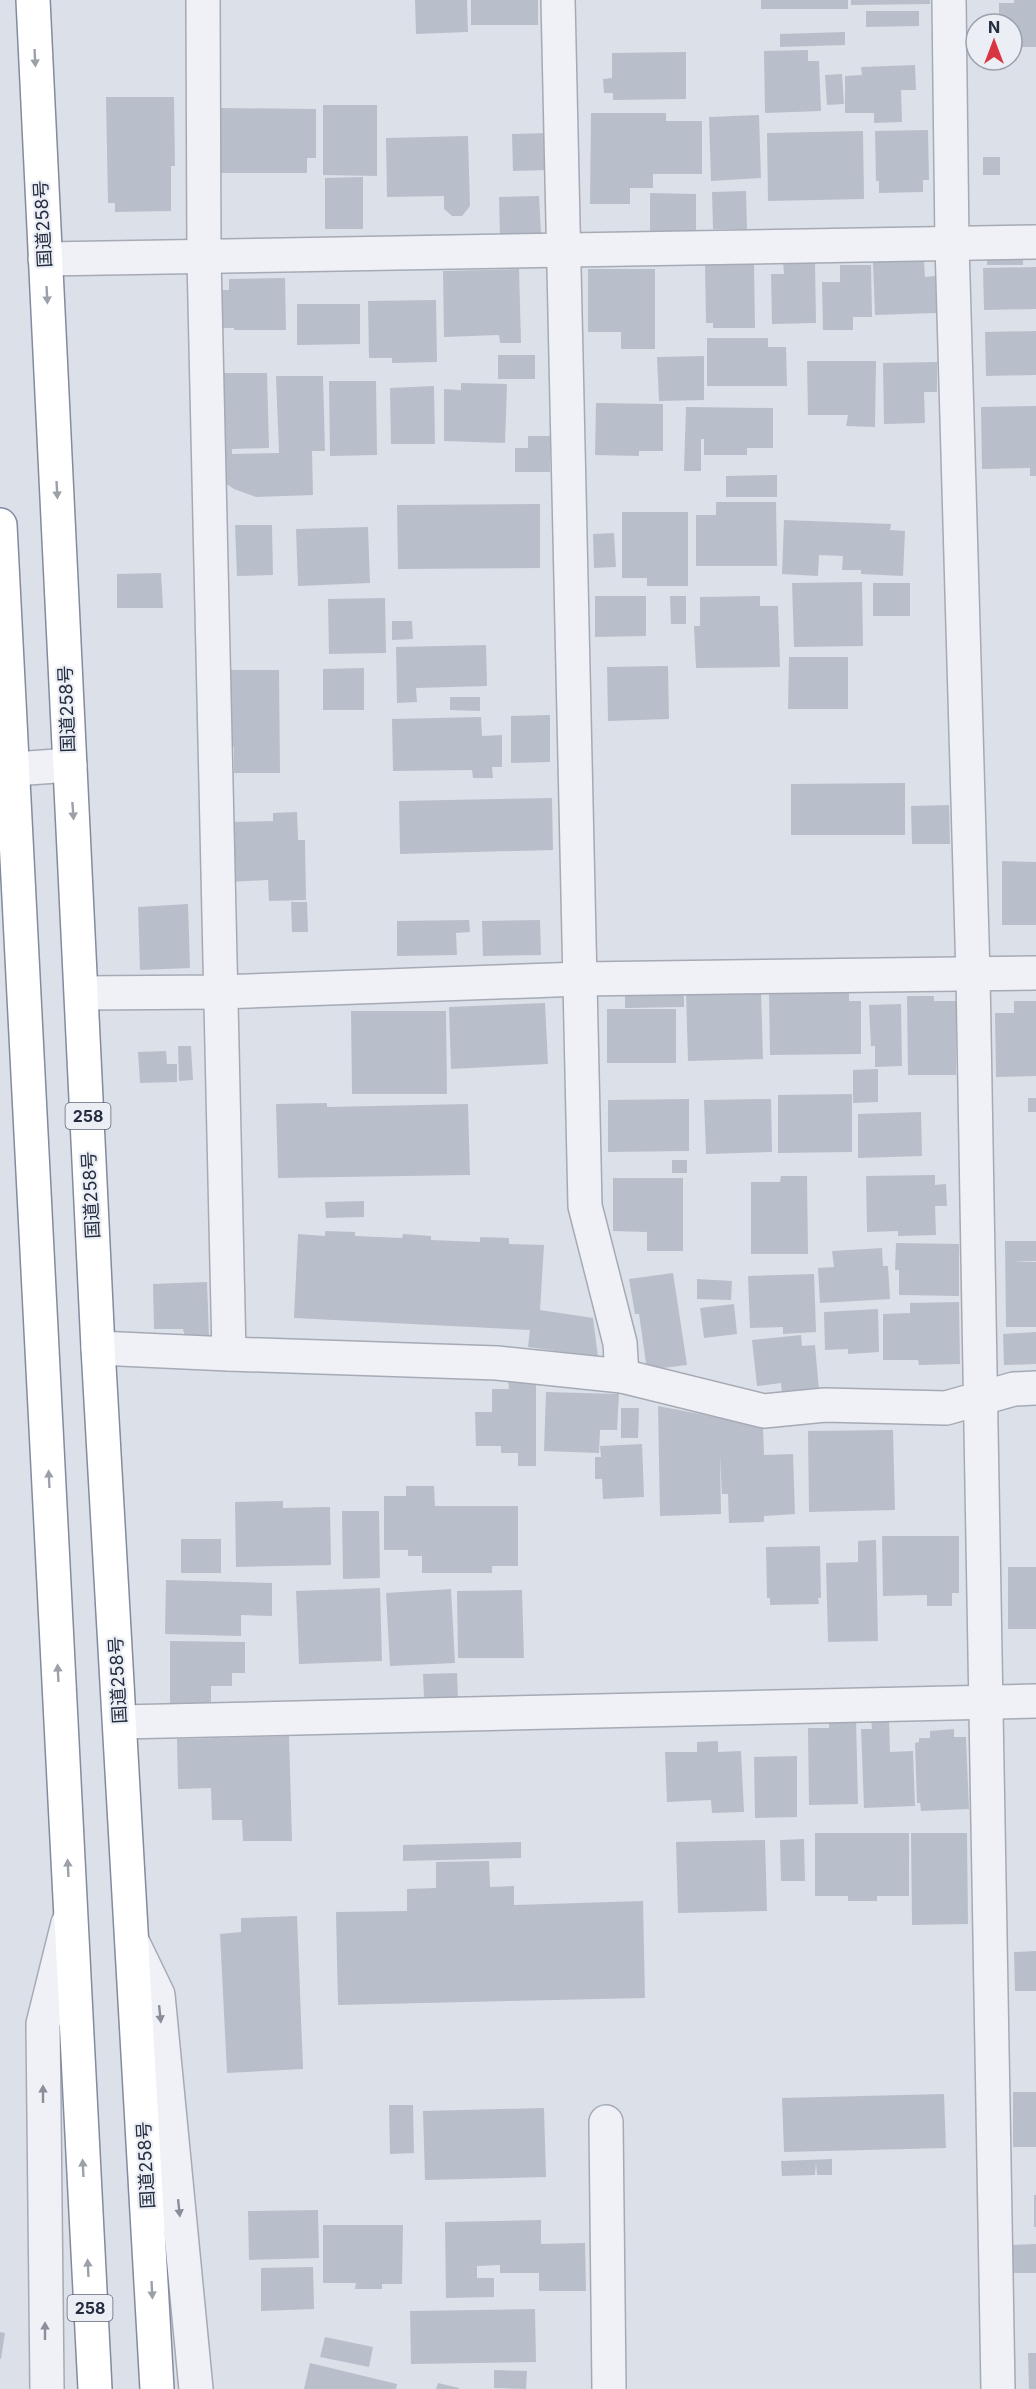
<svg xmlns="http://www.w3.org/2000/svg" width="1036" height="2389" font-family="Inter,'Noto Sans JP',sans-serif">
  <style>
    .building { fill: #b9becb }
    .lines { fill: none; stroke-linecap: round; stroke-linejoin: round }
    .minor-casing { stroke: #a5aab5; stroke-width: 36 }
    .trunk-casing { stroke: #828b9f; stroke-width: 36 }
    .minor { stroke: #eff1f6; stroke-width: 33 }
    .trunk { stroke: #fff; stroke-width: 33 }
    .oneway { fill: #9ca0a9 }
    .oneway2 { fill: #8a8e9a }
    .labels { text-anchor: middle; stroke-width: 4.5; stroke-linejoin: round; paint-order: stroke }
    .shield { fill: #ebeff5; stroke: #606676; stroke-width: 1.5 }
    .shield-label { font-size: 16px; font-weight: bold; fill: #242c3f }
    .street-label { font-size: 18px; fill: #242c3f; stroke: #ebeff5 }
  </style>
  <rect width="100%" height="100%" fill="#dce0e8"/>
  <g class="building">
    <path d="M415,0h52l1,32 -52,2z"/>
    <rect x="471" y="0" width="67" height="25"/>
    <rect x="761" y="0" width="87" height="9"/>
    <path d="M851,0h79v4l-79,1z"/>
    <path d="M1014,0h22v47h-24v-23h-13v-21h15z"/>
    <path d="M866,11h53v15l-53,1z"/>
    <path d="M845,32v13l-65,2v-13z"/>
    <path d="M808,50v11h11l2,50 -56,2 -1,-62z"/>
    <path d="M686,52v47l-73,1v-7h-9l-1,-14 9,-1v-25z"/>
    <path d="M915,65l1,25h-15l1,32 -28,1v-10h-29v-37l17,-1 -1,-8z"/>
    <path d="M842,74l2,30 -17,1 -2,-30z"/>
    <path d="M106,97h68l1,69h-4v45l-56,1v-9h-7z"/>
    <path d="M323,105h54v71l-54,-1z"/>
    <path d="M218,108l98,1v49h-9v15h-89z"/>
    <path d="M591,113h75v8h36v53h-49v14h-23v16h-40z"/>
    <path d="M759,115l2,63 -50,3 -2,-64z"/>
    <path d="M928,130l1,50h-6v12l-44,1v-12h-3l-1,-50z"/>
    <path d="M863,131l1,68 -96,2 -1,-68z"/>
    <path d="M548,133v37l-35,1 -1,-37z"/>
    <path d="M468,136l2,70 -8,10h-10l-8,-7v-13l-57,1 -1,-59z"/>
    <rect x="983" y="157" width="17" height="18"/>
    <path d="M363,177v52h-38v-51z"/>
    <path d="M746,191l1,38h-34l-1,-37z"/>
    <path d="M650,193l46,1v37h-46z"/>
    <path d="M539,196l2,38 -41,2 -1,-39z"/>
    <rect x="987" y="254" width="36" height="11"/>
    <path d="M924,260l1,17 10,-1 2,37 -62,2 -2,-53z"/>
    <path d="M783,262h32l1,61 -44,1 -1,-50h13z"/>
    <path d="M705,264h49l1,64h-42v-5h-7z"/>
    <path d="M840,265h31l1,52h-19v13h-30l-1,-48h18z"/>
    <path d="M1036,267v42l-52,1 -1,-42z"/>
    <path d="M519,269l2,74h-21l-1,-8 -55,2 -1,-66z"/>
    <path d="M588,269h67v80h-34v-17h-33z"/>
    <path d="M285,278l1,52h-52v-2h-11l-1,-38h7v-11z"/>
    <path d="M436,300l1,62 -45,1v-5h-23l-1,-57z"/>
    <path d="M297,304h63v40l-63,1z"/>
    <path d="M1036,331v44l-50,1 -1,-44z"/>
    <path d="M707,338h61v9h18l1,39h-80z"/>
    <rect x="498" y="355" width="37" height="24"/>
    <path d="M704,356v44l-45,1 -2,-44z"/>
    <path d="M807,361h69l-1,66 -29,-1 2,-11h-40z"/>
    <path d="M937,362v30h-13l1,31 -41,1 -1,-61z"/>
    <path d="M221,373h46l2,75 -37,1v5l47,-1 -3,-77h47l2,75h-13l1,44 -57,2 -22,-8 -15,-10z"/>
    <path d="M329,381h47l1,74 -47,1z"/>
    <path d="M461,383l46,1 -2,59 -61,-2v-52l17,1z"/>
    <path d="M434,386l1,58h-44l-1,-56z"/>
    <path d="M596,403l67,1v47h-24v5l-44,-1z"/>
    <path d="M1036,406v70h-6v-8l-48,1 -1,-62z"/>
    <path d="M686,407l87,1v40h-26v7h-43v-16h-3v32h-17z"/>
    <path d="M528,436h22v36h-35v-24h13z"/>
    <path d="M777,475v22h-51v-21z"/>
    <path d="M716,502h60l1,64h-81v-51h20z"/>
    <path d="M540,504v64l-142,1 -1,-64z"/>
    <path d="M622,512h66v74h-41v-8h-25z"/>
    <path d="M784,520l107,4 -1,6 15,1 -2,45 -42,-2v-4h-19l1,-14 -24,-1 -1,21 -36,-2z"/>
    <path d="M235,525h37l1,50 -36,1z"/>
    <path d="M368,527l2,56 -72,3 -2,-57z"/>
    <path d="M614,533l2,34 -22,1 -1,-34z"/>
    <path d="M161,573l2,35h-46v-34z"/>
    <path d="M862,582l1,64 -69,1 -2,-64z"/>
    <rect x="873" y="583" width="37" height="33"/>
    <path d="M595,596h51v40l-51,1z"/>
    <path d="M670,596h16v28h-15z"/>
    <path d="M760,596v10h18l2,61 -84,1 -2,-42h6v-29z"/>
    <path d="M385,598l1,55 -57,1 -1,-55z"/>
    <path d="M392,621h20l1,18 -21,1z"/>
    <path d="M486,645l1,41 -71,2 1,14 -20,1 -1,-56z"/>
    <path d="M789,657h59v52h-60z"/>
    <path d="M668,666l1,53 -61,2 -1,-54z"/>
    <path d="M364,668v42h-41v-41z"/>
    <path d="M225,670h54l1,103h-46v-26h-8z"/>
    <path d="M450,697h30v14l-30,-1z"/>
    <path d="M550,715v47l-39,1v-47z"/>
    <path d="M481,717l1,19 20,-1v32h-10l1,11h-20l-1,-8 -79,1 -1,-52z"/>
    <path d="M905,783v52h-114v-51z"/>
    <path d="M552,798l1,52 -153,4 -1,-53z"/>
    <path d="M949,805l1,39h-38l-1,-38z"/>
    <path d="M297,812l1,28h7l1,60 -37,1 -1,-21 -39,2 -1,-60 45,-1v-8z"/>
    <path d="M1002,861l34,1v63h-34z"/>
    <path d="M291,902h16l1,30h-16z"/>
    <path d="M188,904l2,64 -50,2 -2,-63z"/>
    <path d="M469,920l1,12 -14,1 1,22 -60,1v-35z"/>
    <path d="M540,920l1,35 -58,1 -1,-35z"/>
    <path d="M761,991l2,68 -75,2 -2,-68z"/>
    <path d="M849,991v10h12v53l-91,1 -1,-63z"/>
    <path d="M684,992v15l-59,1v-15z"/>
    <path d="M907,996h27v5h22v74h-48z"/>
    <path d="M1014,1001h22v75l-40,1 -1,-64h19z"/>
    <path d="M545,1003l3,61 -97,5 -2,-62z"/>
    <path d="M901,1004l1,62 -27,1v-21h-4l-2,-41z"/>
    <rect x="607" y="1009" width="69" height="54"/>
    <path d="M351,1011h95l1,83h-95z"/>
    <path d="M178,1046h13l2,34 -14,1z"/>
    <path d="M166,1051l1,13h10v18l-37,1 -2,-31z"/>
    <path d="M878,1069v33l-25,1v-33z"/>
    <path d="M852,1094v58l-74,1v-58z"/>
    <rect x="1028" y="1098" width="8" height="14"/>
    <path d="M689,1099v52l-81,1v-52z"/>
    <path d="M771,1099l1,53 -66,2 -2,-54z"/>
    <path d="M327,1103v4l141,-3 2,71 -192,3 -2,-74z"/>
    <path d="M921,1112l1,44 -64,2v-44z"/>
    <rect x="672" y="1160" width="15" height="13"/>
    <path d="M935,1175v10l11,-1 1,22h-12l1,29 -38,1v-5l-31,1 -1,-56z"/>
    <path d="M781,1176h26l1,78h-57v-72h29z"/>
    <path d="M613,1178h70v73h-36v-19l-34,-1z"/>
    <path d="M364,1201v16l-38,1 -1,-16z"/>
    <path d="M325,1231l30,1v4l47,2 1,-4 28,2v4l49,2v-5l29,1v6l35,1 -4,65 53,8 5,39 -70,-10 2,-17 -236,-12 4,-84 27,2z"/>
    <path d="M1005,1241h31v20h-24l24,1v65h-30z"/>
    <path d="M896,1243l63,1v52l-60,-1v-25h-4z"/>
    <path d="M882,1248l1,18h5l2,33 -70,4 -2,-35 16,-1 -2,-16z"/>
    <path d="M673,1273l14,92 -40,5 -8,-56h-4l-6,-35z"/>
    <path d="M814,1274l2,58 -33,2v-7l-33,1 -2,-52z"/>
    <path d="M697,1279l35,2 -1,19 -34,-1z"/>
    <path d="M207,1282l2,54 -24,1 -2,-8h-29l-1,-45z"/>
    <path d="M959,1302l1,62 -41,1 -1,-5h-35v-46l27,-1v-10z"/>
    <path d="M734,1304l3,30 -33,4 -4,-30z"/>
    <path d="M878,1309l1,43 -31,2v-5l-23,1 -1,-38z"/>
    <path d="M1036,1332v32l-32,1 -1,-31z"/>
    <path d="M801,1335l1,11 13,-1 4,45 -37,4 -1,-11 -24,3 -5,-46z"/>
    <path d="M508,1380l28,5v81h-18v-13h-17v-7h-25l-1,-34h17v-23h17z"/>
    <path d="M546,1392l73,2 -2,36h-17l-1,23 -55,-2z"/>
    <path d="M658,1406l105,20 1,29 29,-1 2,60 -31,2v6l-35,1 -1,-29h-6l-2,-39 1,59 -61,2z"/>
    <path d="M621,1408h18l-1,30h-17z"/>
    <path d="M893,1430l2,80 -86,2 -1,-81z"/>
    <path d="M642,1444l2,53 -41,2 -1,-20h-7v-22h6l-1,-11z"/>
    <path d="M406,1486h28l1,20h83v60h-26v7h-70v-17h-14v-6h-24v-54h22z"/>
    <path d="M283,1501v7l47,-1 1,58 -95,2 -1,-65z"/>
    <path d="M342,1511h37l1,67 -37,1z"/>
    <path d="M882,1536h77v57h-7v13h-25v-11l-44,1z"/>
    <rect x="181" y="1539" width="40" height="34"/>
    <path d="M876,1540l2,101 -50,1 -2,-79 32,-1v-21z"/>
    <path d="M820,1546l1,52h-3l1,6 -49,1v-7h-3l-1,-51z"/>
    <rect x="1008" y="1567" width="28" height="62"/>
    <path d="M166,1580l106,3v33l-31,-1v21l-76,-2z"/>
    <path d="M380,1588l2,73 -83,3 -3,-73z"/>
    <path d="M451,1589l4,74 -65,3 -4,-73z"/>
    <path d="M522,1590l2,68h-66l-1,-67z"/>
    <path d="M170,1641l75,1v31h-13v13h-21v19l-41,-1z"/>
    <path d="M457,1673l1,25 -34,1 -1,-25z"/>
    <path d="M856,1718l2,86 -49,1 -1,-77h21v-9z"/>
    <path d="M871,1719h18l1,33 23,-1 2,55 -51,2 -3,-79h11z"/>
    <path d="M954,1729v8h12l3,72 -48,2 -1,-8h-3l-2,-60 4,-1v-4h11v-7z"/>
    <path d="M289,1736l3,105h-49l-1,-21h-30l-1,-32 -33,1 -1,-50z"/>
    <path d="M718,1741v11l23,-1 3,61 -32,1 -1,-13 -44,2 -2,-50h32v-10z"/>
    <path d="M797,1756v61l-42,1 -1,-61z"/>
    <path d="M815,1833h94v63h-32v5h-29v-5h-33z"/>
    <path d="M911,1833h56l1,91 -56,1z"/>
    <path d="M804,1839l1,42h-24l-1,-41z"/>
    <path d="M765,1840l2,71 -89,2 -2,-71z"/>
    <path d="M521,1842v16l-118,3v-16z"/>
    <path d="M489,1861l1,26 24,-1v19l129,-4 2,97 -307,7 -2,-93 71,-1v-22l29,-1v-26z"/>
    <path d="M297,1916l6,153 -76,4 -7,-139 21,-2v-14z"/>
    <path d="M1036,1951v40h-21l-1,-39z"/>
    <rect x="1013" y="2092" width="23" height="55"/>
    <path d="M944,2094l2,54 -162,4 -2,-54z"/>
    <path d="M389,2105h24l1,48 -24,1z"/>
    <path d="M544,2108l2,69 -121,3 -2,-69z"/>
    <path d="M832,2159v16h-15l-1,-13 -1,13 -33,1 -1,-15z"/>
    <rect x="1034" y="2195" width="2" height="32"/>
    <path d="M318,2210l1,48 -70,2 -1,-49z"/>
    <path d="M541,2220v24l44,-1 1,48h-47v-18h-39v-8l-23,1v12h17v19l-48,1 -1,-76z"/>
    <path d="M323,2225h80l-1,59h-20v5h-27l1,-6h-33z"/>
    <path d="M1036,2244v29h-23v-28z"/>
    <path d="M313,2267l1,42 -53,2v-43z"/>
    <path d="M535,2309l1,53 -125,2 -1,-53z"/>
    <path d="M0,2332l5,1 -4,26h-1z"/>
    <path d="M325,2337l48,10 -4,20 -49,-10z"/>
    <path d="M1028,2353h8v36h-7z"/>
    <path d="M310,2363l87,21 -1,5h-92z"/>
    <path d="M494,2370l33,1 -1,18 -32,-1z"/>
    <path d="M438,2383l21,5v1h-23z"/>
  </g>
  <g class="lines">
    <defs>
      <g id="minor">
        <path d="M558,0l27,1206 35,137 2,33"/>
        <path d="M949,0l3,244 21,731 25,1414"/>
        <path d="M45,259l991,-17"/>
        <path d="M0,770l70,-5"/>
        <path d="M82,993l138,-1 361,-13 455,-6"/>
        <path d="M98,1348l131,6 -25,-1096 -1,-258"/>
        <path d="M229,1354l268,9 125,13 142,35 61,-6 121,3 68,-19 22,-1"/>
        <path d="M120,1722l916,-21"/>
        <path d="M132,1941l26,54 38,394"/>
        <path d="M606,2122l3,267"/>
        <path d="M47,2389l-4,-365 25,-101"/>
      </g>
      <g id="trunk">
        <path d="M33,0l65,1348 59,1041"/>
        <path d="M0,525l95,1864"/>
      </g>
    </defs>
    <use href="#minor" class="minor-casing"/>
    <use href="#trunk" class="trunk-casing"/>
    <use href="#minor" class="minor"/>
    <use href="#trunk" class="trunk"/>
  </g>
  <defs><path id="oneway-solid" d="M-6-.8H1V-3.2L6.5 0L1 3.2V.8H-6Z" transform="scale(1.5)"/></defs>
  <g class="oneway">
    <use href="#oneway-solid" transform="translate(35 58) rotate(87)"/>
    <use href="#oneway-solid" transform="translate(47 295) rotate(87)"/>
    <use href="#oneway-solid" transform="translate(57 490) rotate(87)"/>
    <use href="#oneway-solid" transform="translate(73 811) rotate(86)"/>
    <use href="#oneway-solid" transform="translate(49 1479) rotate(-93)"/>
    <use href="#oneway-solid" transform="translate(58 1673) rotate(-93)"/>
    <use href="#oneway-solid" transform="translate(68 1868) rotate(-93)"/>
    <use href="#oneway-solid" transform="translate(83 2168) rotate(-93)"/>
    <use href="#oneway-solid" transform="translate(88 2268) rotate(-93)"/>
    <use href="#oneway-solid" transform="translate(152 2290) rotate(87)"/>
  </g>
  <g class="oneway2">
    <use href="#oneway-solid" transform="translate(160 2014) rotate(84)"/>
    <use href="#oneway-solid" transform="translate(43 2094) rotate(-90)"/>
    <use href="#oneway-solid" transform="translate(179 2208) rotate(84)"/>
    <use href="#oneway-solid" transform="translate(45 2331) rotate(-90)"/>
  </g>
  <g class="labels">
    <g class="shield">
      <rect x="65.5" y="1103" width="45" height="26" rx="4.5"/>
      <rect x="67.5" y="2295" width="45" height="26" rx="4.5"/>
    </g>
    <g class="shield-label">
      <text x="88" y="1122">258</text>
      <text x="90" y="2314">258</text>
    </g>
    <g class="street-label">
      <text transform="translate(43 224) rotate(-93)" y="6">国道258号</text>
      <text transform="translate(67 709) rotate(-92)" y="6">国道258号</text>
      <text transform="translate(91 1195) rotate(-93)" y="6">国道258号</text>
      <text transform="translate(118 1680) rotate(-93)" y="6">国道258号</text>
      <text transform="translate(146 2165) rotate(-93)" y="6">国道258号</text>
    </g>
  </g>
  <g transform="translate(994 42)"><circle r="28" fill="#ebeff5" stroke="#9ba1ac" stroke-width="1.5"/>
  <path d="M0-4.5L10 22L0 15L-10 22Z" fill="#d93541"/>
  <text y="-9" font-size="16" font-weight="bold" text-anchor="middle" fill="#242c3f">N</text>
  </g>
</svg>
